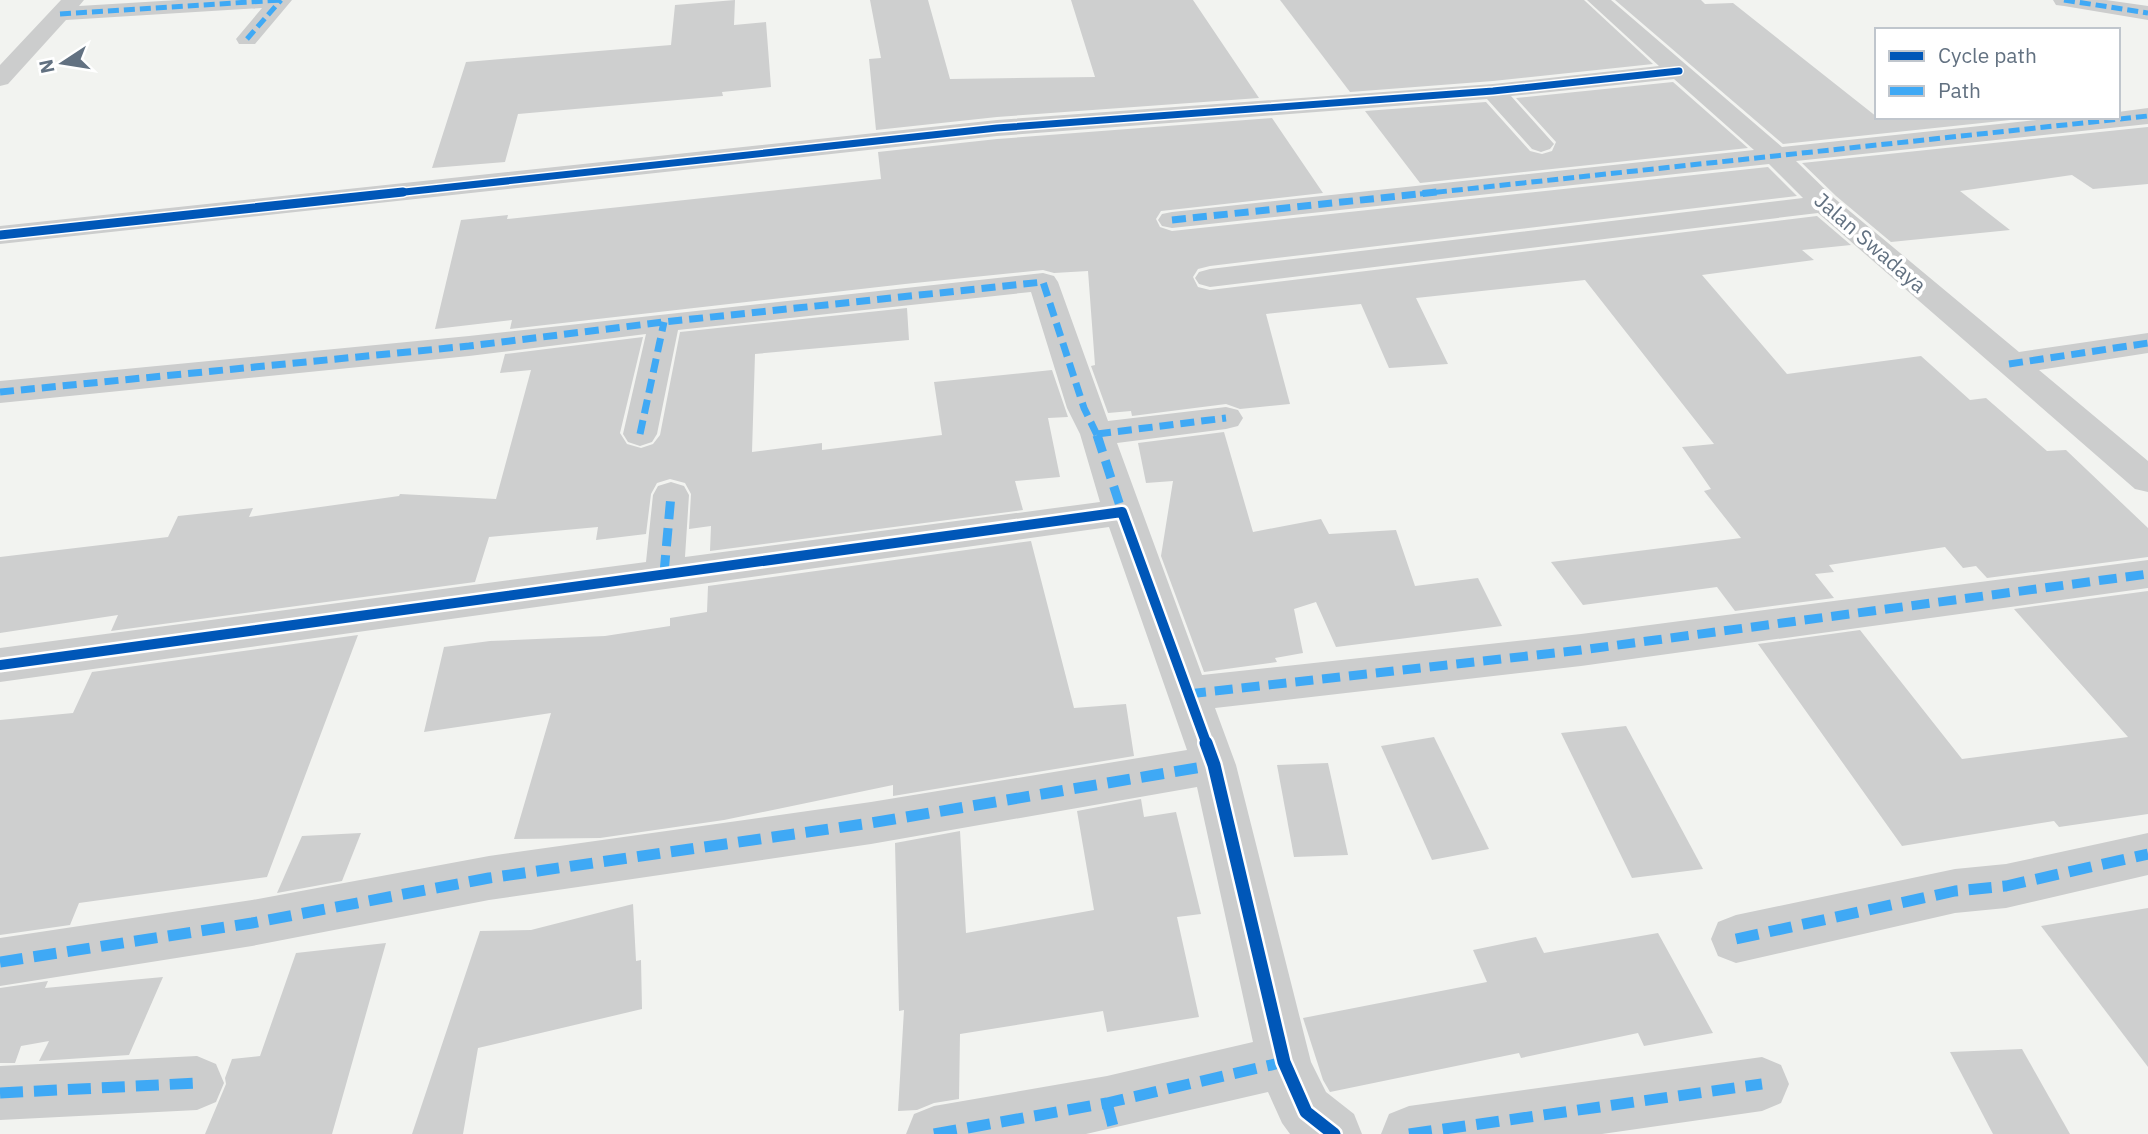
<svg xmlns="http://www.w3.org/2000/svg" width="2148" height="1134" font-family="'IBM Plex Sans',sans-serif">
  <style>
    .building { fill: #cecfcf }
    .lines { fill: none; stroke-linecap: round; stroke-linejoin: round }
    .street { fill: #cccdcd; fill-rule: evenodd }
    .quiet-far3 { stroke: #3fa9f5; stroke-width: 5; stroke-dasharray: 11 5; stroke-linecap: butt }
    .quiet-far2 { stroke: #3fa9f5; stroke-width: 7; stroke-dasharray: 14 7; stroke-linecap: butt }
    .quiet-far1 { stroke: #3fa9f5; stroke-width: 9; stroke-dasharray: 18 9; stroke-linecap: butt }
    .quiet { stroke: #3fa9f5; stroke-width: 11; stroke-dasharray: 23 11; stroke-linecap: butt }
    .cycleway-far3-casing { stroke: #fff; stroke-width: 10 }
    .cycleway-far2-casing { stroke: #fff; stroke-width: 12 }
    .cycleway-far1-casing { stroke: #fff; stroke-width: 15 }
    .cycleway-casing { stroke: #fff; stroke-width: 18 }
    .cycleway-far3 { stroke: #0057b8; stroke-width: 7 }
    .cycleway-far2 { stroke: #0057b8; stroke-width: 9 }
    .cycleway-far1 { stroke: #0057b8; stroke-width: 10 }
    .cycleway { stroke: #0057b8; stroke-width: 13 }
    .labels { text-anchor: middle; stroke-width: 7; stroke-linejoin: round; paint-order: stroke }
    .far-street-label { font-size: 21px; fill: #627181; stroke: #fff }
  </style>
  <rect width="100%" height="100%" fill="#f2f3f0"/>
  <g class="building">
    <path d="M735,0l-1,25 32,-3 5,65 -49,5 1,4 -205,18 -13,48 -73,6 34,-106 205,-17 4,-40z"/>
    <path d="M870,0h58l22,79 145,-2 -24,-77h122l66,98 -262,19 -121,13 -7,-71 12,-1z"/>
    <path d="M1280,0h304l69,64 -160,17 -143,11z"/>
    <path d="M1615,0h86l4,4 28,-1 144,114h161l-255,27z"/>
    <path d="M1673,82l75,66 -328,35 -55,-72 121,-9 44,49 12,3 10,-3 4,-9 -40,-44z"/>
    <path d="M1272,118l51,75 -162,18 -5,8 4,8 12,4 596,-64 29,29 -587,70 -12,3 -5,8 5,10 12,3 607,-74 34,29 -49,5 12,10 -112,15 85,99 134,-18 49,44 16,-2 61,53 19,-1 82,78v29l-161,21 -11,-12 -13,2 -18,-21 -116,18 5,7 -19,2 19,24 -99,13 -18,-24 -134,18 -32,-43 190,-24 -37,-47 7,-2 -29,-42 32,-3 -129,-164 -169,18 32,66 -59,4 -28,-64 -95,10 24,90 -50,5 -14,-5 -94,12 -1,-5 -23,2 -17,-47 4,-1 -7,-94 -34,2 -11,-3 -138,14 -395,45 2,-9 -77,9 26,-109 47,-5 -1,4 374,-40 -3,-27 119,-13z"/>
    <path d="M2148,127v57l-55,5 -21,-14 -112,16 50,39 -119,12 -55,-46 -34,-33z"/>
    <path d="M907,308l2,32 -154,14 -3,98 70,-9v7l120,-15 -8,-53 118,-12 16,47 -20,1 12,59 -45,4 8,29 -313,41 1,-25 -22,3 2,-35 -6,-11 -15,-4 -13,4 -6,11 -5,40 -50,6 2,-13 -109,10 -14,45 -364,49 7,-16 -118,18v-76l168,-20 10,-21 75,-8 -4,9 150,-21 1,-2 96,5 35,-129 -31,3 5,-19 138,-17 -23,96 7,11 14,4 12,-4 7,-9 20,-103z"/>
    <path d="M1224,432l29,100 68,-13 8,15 67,-4 19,56 63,-8 24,48 -166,21 -20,-45 -22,7 9,44 -28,5 2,4 -73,10 -43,-116 12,-75 -27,2 -8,-40z"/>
    <path d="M1031,541l43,167 52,-4 8,52 -241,40v-11l-169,35 -124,18 -86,1 37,-126 -127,19 20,-85 46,-6 115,-5 65,-10v-8l37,-6 1,-26z"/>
    <path d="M2148,591v223l-89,13 -5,-6 -152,25 -144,-202 102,-14 102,129 166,-22 -114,-128z"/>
    <path d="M358,635l-91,242 -188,26 -9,22 -70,10v-215l73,-7 19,-41z"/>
    <path d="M1626,726l77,143 -71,9 -71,-145z"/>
    <path d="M1434,737l55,112 -57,11 -51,-114z"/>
    <path d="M1328,763l20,92 -54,2 -17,-92z"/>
    <path d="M1141,799l3,18 32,-5 25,102 -24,3 22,100 -92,15 -4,-21 -143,23 -1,65 -25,4 -17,7 -19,1 6,-101 -5,1 -4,-168 65,-12 6,102 128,-23 -17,-99z"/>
    <path d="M361,833l-19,48 -65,12 25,-57z"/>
    <path d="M633,904l3,57 5,-1 1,49 -164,39 -15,86h-51l68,-203 51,-1z"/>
    <path d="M2148,908v159l-107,-141z"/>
    <path d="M1658,933l55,100 -69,13 -6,-13 -117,25 -2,-5 -189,39 -7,-12 -20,-62 184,-36 -14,-32 63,-13 8,16z"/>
    <path d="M386,943l-54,191h-127l21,-50 -1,-6 7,-19 28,-3 36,-103z"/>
    <path d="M163,977l-34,78 -90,6 10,-20 -28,5 -6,17h-15v-75l48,-7 -3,7z"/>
    <path d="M2022,1049l48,85h-77l-43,-82z"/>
  </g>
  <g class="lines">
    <g class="street">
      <path d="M61,0h23l-5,6 99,-6h114l-37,44h-16l-3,-5 26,-31 -196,12 -58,64 -8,2v-21z"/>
      <path d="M1587,0h24l171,147 283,-30h53v-5l30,-4v16l-352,37 38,37 185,154 129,-19v20l-109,17 109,91v31l-13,-3 -317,-276 -608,74 -11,-3 -4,-6 4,-6 11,-3 593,-71 -34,-34 -597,64 -10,-2 -4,-6 4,-6 10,-2 582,-62 -80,-71 -163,17 43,48 -4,5 -9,3 -9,-3 -45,-50 -490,37 -997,108v-18l997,-106 496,-36 166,-18z"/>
      <path d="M2053,0h53l42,6v14l-84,-14 -8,-1z"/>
      <path d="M1043,273l11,3 4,6 50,139 118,-14 12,3 5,8 -5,8 -12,3 -109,14 85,232 379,-41 567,-74v28l-567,78 -366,42 21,57 75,297 15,30 28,22 8,20h-72l-8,-11 -14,-31 -182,42h-180l8,-20 20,-8 173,-30 146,-34 -56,-255 -326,57 -382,56 -237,46 -252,40v-48l252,-38 237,-44 382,-54 316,-52 -78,-223 -1109,155v-34l646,-86 7,-67 5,-9 13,-4 13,4 5,9 -4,62 415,-55 -20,-68 -13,-26 -36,-116 -353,38 -21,104 -5,8 -12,4 -12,-4 -5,-8 23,-100 -177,22 -469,47v-22l469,-45z"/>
      <path d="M2148,833v42l-142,33 -51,5 -219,50 -18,-7 -7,-17 7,-17 18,-7 219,-46 51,-5z"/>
      <path d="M197,1056l19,8 8,19 -8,19 -19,8 -197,10v-54z"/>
      <path d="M1762,1057l19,8 8,19 -8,19 -19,8 -160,23h-221l8,-20 20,-8z"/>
    </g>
    <g class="quiet-far3">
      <path d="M2064,0l84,13"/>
      <path d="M60,14l221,-14"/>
      <path d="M247,39l34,-39"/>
      <path d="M1420,194l728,-78"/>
    </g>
    <g class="quiet-far2">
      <path d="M1172,220l265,-28"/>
      <path d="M2009,364l139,-21"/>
      <path d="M0,392l469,-46 195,-24 379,-40 41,126 14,29"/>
      <path d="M640,434l24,-112"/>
      <path d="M1097,434l129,-16"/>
    </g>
    <g class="quiet-far1">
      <path d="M1097,435l25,77"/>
      <path d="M664,573l7,-78"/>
      <path d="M1188,694l393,-44 567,-76"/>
    </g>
    <g class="quiet">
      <path d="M1736,939l219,-48 51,-5 142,-32"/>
      <path d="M0,962l252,-39 237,-45 382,-55 343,-58"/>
      <path d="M0,1093l197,-10"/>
      <path d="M1107,1103l8,31"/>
      <path d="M934,1134l173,-31 177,-41"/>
      <path d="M1409,1134l353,-50"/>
    </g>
    <defs>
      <path id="cycleway-far3" d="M386,194l611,-66 496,-37 186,-20"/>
      <path id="cycleway-far2" d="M0,235l403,-43"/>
      <path id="cycleway-far1" d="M0,665l1122,-153 85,233"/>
      <path id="cycleway" d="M1206,743l8,22 70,297 22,50 28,22"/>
    </defs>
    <use href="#cycleway-far3" class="cycleway-far3-casing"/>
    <use href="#cycleway-far2" class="cycleway-far2-casing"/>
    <use href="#cycleway-far1" class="cycleway-far1-casing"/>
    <use href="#cycleway" class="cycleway-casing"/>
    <use href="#cycleway-far3" class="cycleway-far3"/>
    <use href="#cycleway-far2" class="cycleway-far2"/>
    <use href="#cycleway-far1" class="cycleway-far1"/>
    <use href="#cycleway" class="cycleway"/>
  </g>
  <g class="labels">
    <g class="far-street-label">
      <text transform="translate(1870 243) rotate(41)" y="7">Jalan Swadaya</text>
    </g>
  </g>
  <rect x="1875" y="28" width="245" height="91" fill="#ffffff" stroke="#c0c6cd" stroke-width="2"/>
  <rect x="1889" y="51" width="35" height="10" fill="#0057b8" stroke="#c0c6cd" stroke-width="2"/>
  <text x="1938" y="63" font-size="21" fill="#627181">Cycle path</text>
  <rect x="1889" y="86" width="35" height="10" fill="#3fa9f5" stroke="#c0c6cd" stroke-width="2"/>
  <text x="1938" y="98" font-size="21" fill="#627181">Path</text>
  <g transform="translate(63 63) rotate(258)" stroke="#ffffff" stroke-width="5" paint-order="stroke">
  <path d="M0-5L12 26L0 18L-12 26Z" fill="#627181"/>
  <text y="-10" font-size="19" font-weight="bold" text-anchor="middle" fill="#627181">N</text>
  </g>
</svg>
